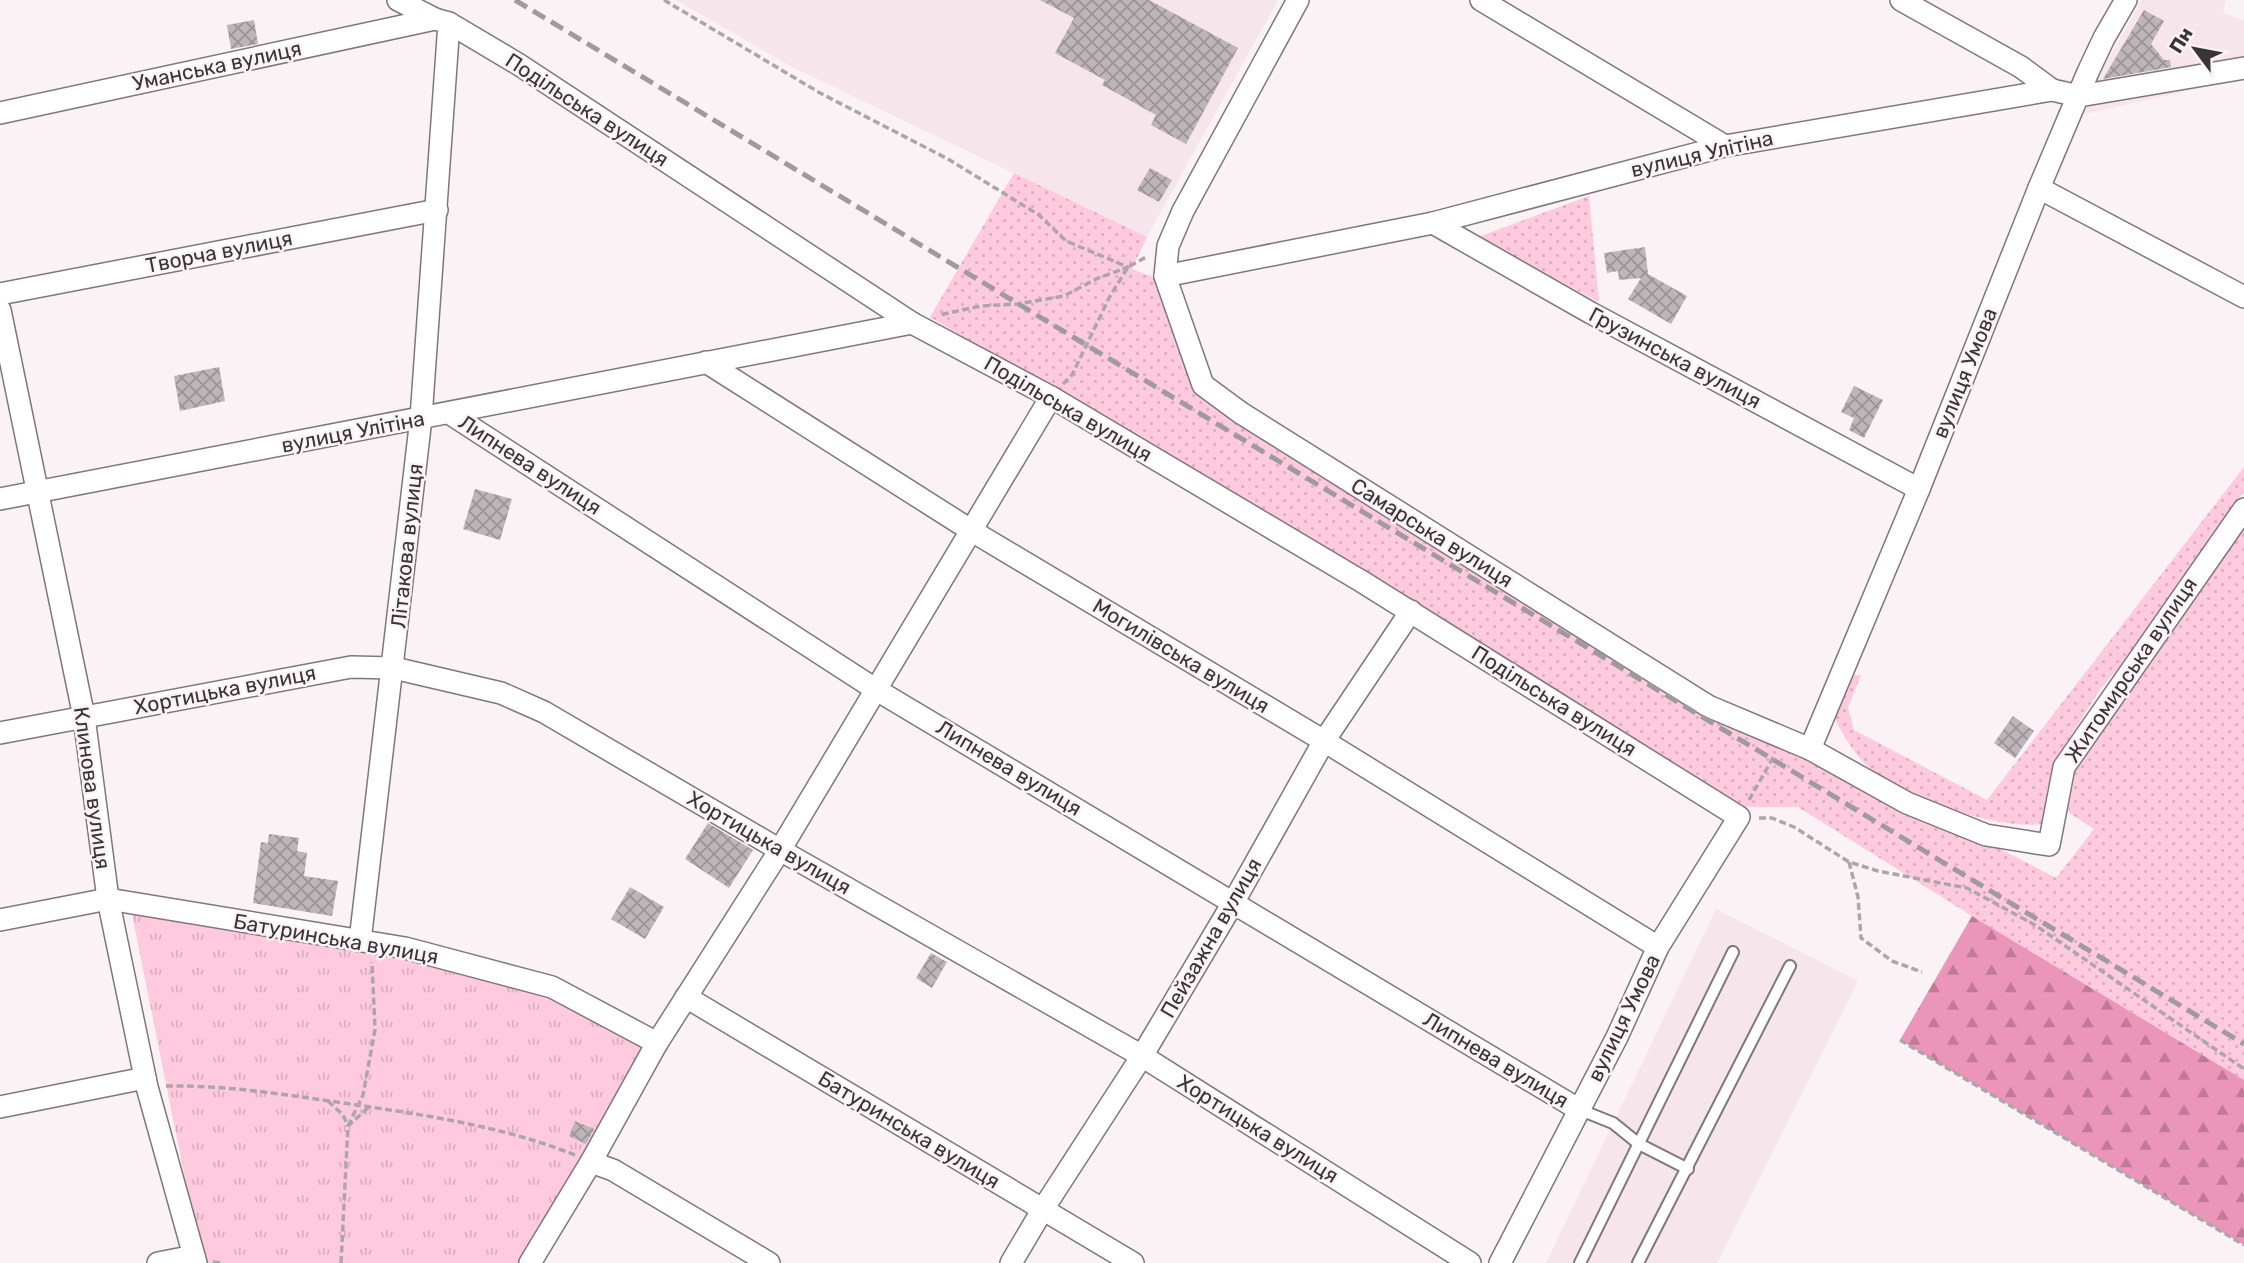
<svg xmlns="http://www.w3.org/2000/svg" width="2244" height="1263" font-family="Rubik,sans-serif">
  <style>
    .built { fill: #f6e5eb }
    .grass { fill: url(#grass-dots) }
    .forest { fill: url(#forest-firs) }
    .park { fill: url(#park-tufts) }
    .building { fill: url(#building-cross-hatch) }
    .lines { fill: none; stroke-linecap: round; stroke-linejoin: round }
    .lane-casing { stroke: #7f777a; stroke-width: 14 }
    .street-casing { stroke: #7f777a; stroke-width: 24 }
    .path { stroke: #ada6a9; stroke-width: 3.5; stroke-dasharray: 7 3.5; stroke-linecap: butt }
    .lane { stroke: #fff; stroke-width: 10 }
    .street { stroke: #fff; stroke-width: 21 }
    .rail { stroke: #a09a9c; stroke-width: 5; stroke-dasharray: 14 7; stroke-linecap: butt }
    .labels { text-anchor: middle; stroke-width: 5; stroke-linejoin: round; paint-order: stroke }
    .street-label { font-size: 21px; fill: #383536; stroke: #fbf2f5 }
  </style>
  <defs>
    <pattern id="grass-dots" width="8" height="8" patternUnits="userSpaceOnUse" patternTransform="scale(1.75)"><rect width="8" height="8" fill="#ffc9de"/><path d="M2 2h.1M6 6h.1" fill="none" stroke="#dbadbf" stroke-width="1.8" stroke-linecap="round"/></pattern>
    <pattern id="forest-firs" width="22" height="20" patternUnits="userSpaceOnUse" patternTransform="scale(1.75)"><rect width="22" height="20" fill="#ec95ba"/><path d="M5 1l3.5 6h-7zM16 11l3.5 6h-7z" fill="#c07a98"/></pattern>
    <pattern id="park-tufts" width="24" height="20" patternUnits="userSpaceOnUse" patternTransform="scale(1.75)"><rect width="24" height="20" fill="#ffc9de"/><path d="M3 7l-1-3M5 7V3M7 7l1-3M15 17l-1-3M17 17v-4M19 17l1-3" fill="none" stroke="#dbadbf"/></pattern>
    <pattern id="building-cross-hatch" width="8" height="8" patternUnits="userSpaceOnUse" patternTransform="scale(1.75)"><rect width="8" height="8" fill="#bdb5b8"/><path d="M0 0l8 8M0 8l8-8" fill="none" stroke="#9b9496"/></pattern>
  </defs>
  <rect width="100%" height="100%" fill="#fbf2f5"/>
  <g class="built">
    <path d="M676,0h602l-131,237 -353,-169z"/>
    <path d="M2142,0h84l-3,13 21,8v57l-168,38z"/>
    <path d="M1716,909l142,72 -141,282h-171z"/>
  </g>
  <g class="grass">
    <path d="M1014,173l133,64 -15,32 24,9 30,90 35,43 559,336 122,64 100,39 54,28 38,-49 -26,-17 9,-50 167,-233v551l-272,-164 -174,-109h-54l-814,-490z"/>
    <path d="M1589,196l10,106 -121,-65z"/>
    <path d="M2244,467v25l-32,42 -42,69 -28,39 -41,46 -41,65 -13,35 -4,36c-47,6 -144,-27 -178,-60 -14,-15 -28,-37 -34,-56l19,-33h11l-13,33 6,22 133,70z"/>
  </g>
  <path class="forest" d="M1972,916l272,164v165l-344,-205z"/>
  <path class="park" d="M129,899l230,47 191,45 100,55 -131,217h-317z"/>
  <g class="building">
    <path d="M1040,0h109l89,48 -52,96 -35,-19 5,-10 -54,-30 3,-5 -50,-27 19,-35z"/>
    <path d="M2144,10l20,11 -13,23 13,16h6l1,7 -68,12z"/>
    <path d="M254,20l4,24 -27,5 -4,-24z"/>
    <path d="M1150,168l22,12 -13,22 -22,-12z"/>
    <path d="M1645,247l3,27 39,22 -16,28 -43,-25 13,-21 -22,2 -1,-9 -11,2 -3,-20z"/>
    <path d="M219,367l6,34 -45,10 -6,-35z"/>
    <path d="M1854,386l29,14 -19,38 -15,-8 5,-12 -13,-6z"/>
    <path d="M475,489l37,10 -12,41 -37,-11z"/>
    <path d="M2013,716l21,15 -19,27 -21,-15z"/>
    <path d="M708,823l45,27 -24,38 -44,-29z"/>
    <path d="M269,834l30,4 -2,13 10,2 -3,23 34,5 -6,35 -79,-13 8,-61 7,1z"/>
    <path d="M630,887l34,20 -19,32 -34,-20z"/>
    <path d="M931,953l16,9 -15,26 -16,-10z"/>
    <path d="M575,1121l19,8 -8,15 -17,-8z"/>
  </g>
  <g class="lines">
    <defs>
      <g id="lane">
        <path d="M1578,1109l35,14 26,21 49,25"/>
        <path d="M1580,1263l153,-311"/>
        <path d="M1638,1263l152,-297"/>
      </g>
      <g id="street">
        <path d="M398,0l37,19 14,4 69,41 394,259 139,74 310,184 378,236 -81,130 -41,90 -117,226"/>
        <path d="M1298,0l-115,211 -15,35 -3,30 38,109 38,28 467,293 102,43 97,54 79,32 63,10 15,-78 180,-258"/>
        <path d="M1481,0l244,146"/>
        <path d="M1901,0l120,67 31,23"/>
        <path d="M0,113l435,-94"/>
        <path d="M2039,188l205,109"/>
        <path d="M1433,223l158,90 328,176"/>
        <path d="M1165,276l268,-53 292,-77 327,-56 27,6 165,-28"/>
        <path d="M0,294l437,-84"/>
        <path d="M0,310l84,407 24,182 39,188 49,176"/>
        <path d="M706,362l266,169 352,210 334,206"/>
        <path d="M449,413l426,276 703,420"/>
        <path d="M0,499l912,-176"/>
        <path d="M0,733l351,-66 43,1 107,25 43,19 236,138 362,206 328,207"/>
        <path d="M1810,749l109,-260 120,-301 49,-116 16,-34 22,-38"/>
        <path d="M0,920l108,-21 297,49 147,39 105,56"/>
        <path d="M360,941l61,-523 28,-395"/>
        <path d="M686,997l447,266"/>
        <path d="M0,1107l145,-29"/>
        <path d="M591,1162l22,8 156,93"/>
        <path d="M158,1263l36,-7"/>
        <path d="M530,1263l61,-101 66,-119 123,-193 271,-453"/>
        <path d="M1011,1263l32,-54 99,-153 91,-153 91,-162 87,-130"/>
      </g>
    </defs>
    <use href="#lane" class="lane-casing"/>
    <use href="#street" class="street-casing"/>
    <g class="path">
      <path d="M664,0l156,93 128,66 91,56 27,26 62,26 -32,12 -32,17 -47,8 -36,2 -42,9"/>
      <path d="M1063,384l9,-9 37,-77 19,-31 20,-11"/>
      <path d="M1749,800l25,-44"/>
      <path d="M1759,818h13l22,9 55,35 29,9 89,17 68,37 209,144"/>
      <path d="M1849,862l9,35 3,41 31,23 30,11"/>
      <path d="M1900,1040l344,205"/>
      <path d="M166,1086c64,-1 128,10 191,19 74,11 148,22 218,50"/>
      <path d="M328,1101l15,14 5,11"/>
      <path d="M348,1126l15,-31 12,-65 -3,-68"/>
      <path d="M213,1262l9,1"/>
      <path d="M341,1263l7,-137 21,-19"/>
    </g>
    <use href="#lane" class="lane"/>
    <use href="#street" class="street"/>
    <path class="rail" d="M515,0l1729,1044"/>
  </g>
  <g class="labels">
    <g class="street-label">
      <text transform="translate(217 66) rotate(-12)" y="7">Уманська вулиця</text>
      <text transform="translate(587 110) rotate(33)" y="7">Подільська вулиця</text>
      <text transform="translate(1702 154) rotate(-13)" y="7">вулиця Улітіна</text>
      <text transform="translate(219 252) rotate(-11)" y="7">Творча вулиця</text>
      <text transform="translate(1675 358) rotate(28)" y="7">Грузинська вулиця</text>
      <text transform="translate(1965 373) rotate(-68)" y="7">вулиця Умова</text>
      <text transform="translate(1068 409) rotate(30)" y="7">Подільська вулиця</text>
      <text transform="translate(353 432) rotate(-11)" y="7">вулиця Улітіна</text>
      <text transform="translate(530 465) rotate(33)" y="7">Липнева вулиця</text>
      <text transform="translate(1432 533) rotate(32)" y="7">Самарська вулиця</text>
      <text transform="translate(407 546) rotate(-84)" y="7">Літакова вулиця</text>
      <text transform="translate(1181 656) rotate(31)" y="7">Могилівська вулиця</text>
      <text transform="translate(2131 670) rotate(-56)" y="7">Житомирська вулиця</text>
      <text transform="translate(225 690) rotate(-11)" y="7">Хортицька вулиця</text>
      <text transform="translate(1554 701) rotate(32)" y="7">Подільська вулиця</text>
      <text transform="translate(1009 768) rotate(31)" y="7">Липнева вулиця</text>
      <text transform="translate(92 788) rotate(82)" y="7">Клинова вулиця</text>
      <text transform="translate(769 843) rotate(30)" y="7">Хортицька вулиця</text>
      <text transform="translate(1211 938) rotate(-60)" y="7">Пейзажна вулиця</text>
      <text transform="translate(336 939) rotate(10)" y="7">Батуринська вулиця</text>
      <text transform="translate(1624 1018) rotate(-64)" y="7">вулиця Умова</text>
      <text transform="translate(1496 1060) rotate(31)" y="7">Липнева вулиця</text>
      <text transform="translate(1258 1129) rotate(32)" y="7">Хортицька вулиця</text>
      <text transform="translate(909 1130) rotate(31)" y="7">Батуринська вулиця</text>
    </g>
  </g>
  <g transform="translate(2195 49) rotate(302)" stroke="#fbf2f5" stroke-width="5" paint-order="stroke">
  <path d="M0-5L12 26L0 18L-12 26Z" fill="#383536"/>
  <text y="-10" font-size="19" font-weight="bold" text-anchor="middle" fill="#383536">Пн</text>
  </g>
</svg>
